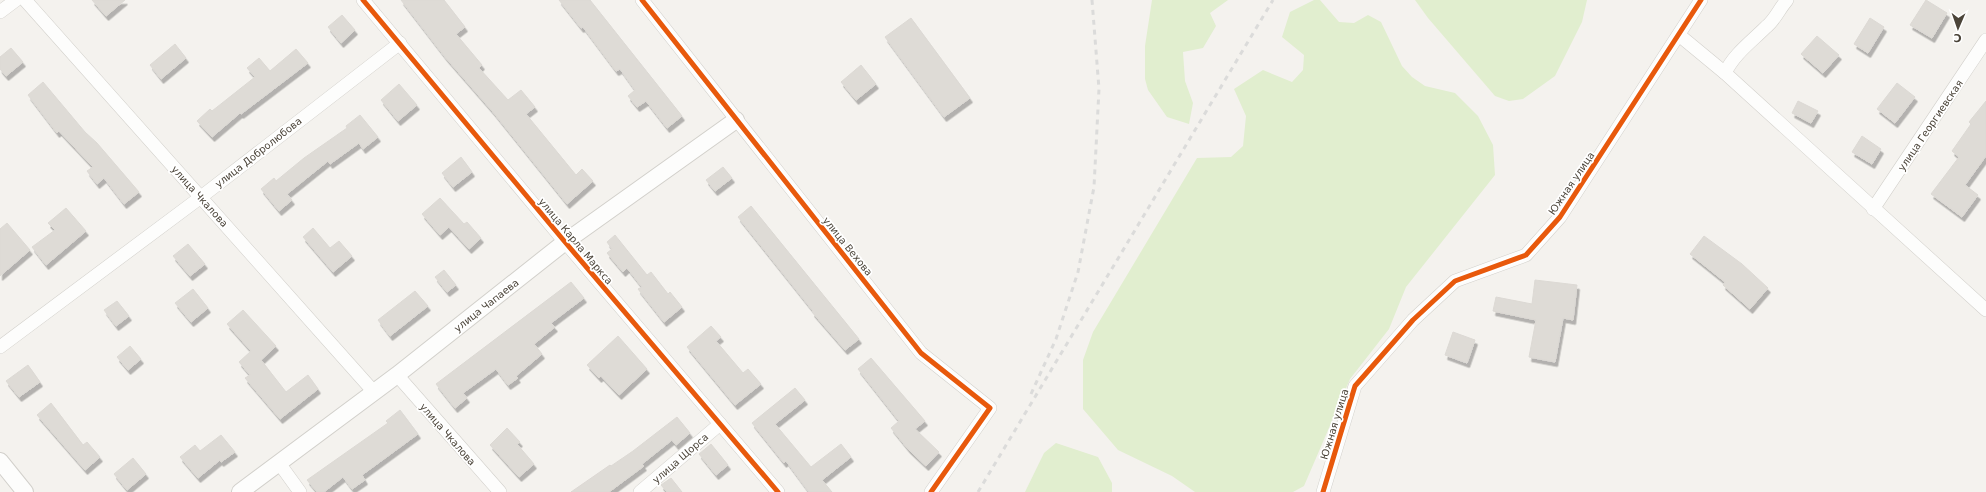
<svg xmlns="http://www.w3.org/2000/svg" width="1986" height="492" font-family="'DejaVu Sans',sans-serif">
  <style>
    .green { fill: #e1eecf }
    .building { fill: #dedbd6; stroke: #dcd9d4; filter: url(#shadow) }
    .lines { fill: none; stroke-linecap: round; stroke-linejoin: round }
    .minor-casing { stroke: #d2d0cb; stroke-width: 14 }
    .tertiary-casing { stroke: #d2d0cb; stroke-width: 18 }
    .minor { stroke: #fdfdfc; stroke-width: 13 }
    .tertiary { stroke: #fdfdfc; stroke-width: 16 }
    .rail { stroke: #dbdbda; stroke-width: 3; stroke-dasharray: 5 5; stroke-linecap: butt }
    .cycleway-casing { stroke: #fff; stroke-width: 8 }
    .cycleway { stroke: #e8590c; stroke-width: 5 }
    .labels { text-anchor: middle; stroke-width: 3.5; stroke-linejoin: round; paint-order: stroke }
    .street-label { font-size: 10px; fill: #4b4439; stroke: #fff }
  </style>
  <defs>
    <filter id="shadow"><feDropShadow dx="2.5" dy="4.5" stdDeviation="0" flood-color="#0004"/></filter>
  </defs>
  <rect width="100%" height="100%" fill="#f4f2ee"/>
  <g class="green">
    <path d="M1152,0h76l-18,13 6,13 -13,22 -20,4 2,29 8,22 -4,21 -22,-7 -19,-27 -3,-11v-33z"/>
    <path d="M1314,0h6l19,22 15,1 14,-8 13,7 21,44 10,11 13,9 30,7 23,23 15,29 2,30 -89,112 -17,42 -39,50 -46,107 -11,6h-98l-23,-16 -54,-26 -35,-41v-49l10,-28 104,-174 34,-1 12,-11 3,-30 -12,-27 29,-19 29,12 11,-12 1,-15 -22,-18 8,-25z"/>
    <path d="M1415,0h172l-5,22 -27,54 -32,23 -14,2 -14,-5 -67,-78z"/>
    <path d="M1056,443l42,14 14,26v9h-87l19,-39z"/>
  </g>
  <g class="building">
    <path d="M92,0h33l-19,16z"/>
    <path d="M401,0h43l21,27 -9,7 26,31 -3,3 29,32 13,-10 14,17 -9,7 50,61 6,-6 11,12 -26,23 -74,-92 -48,-55z"/>
    <path d="M559,0h31l92,116 -15,12 -21,-27 -9,6 -9,-11 7,-6 -15,-21 -4,2 -33,-44 -2,1z"/>
    <path d="M1926,0l21,13 -15,25 -22,-13z"/>
    <path d="M342,15l13,15 -14,13 -13,-16z"/>
    <path d="M911,18l59,80 -26,19 -59,-80z"/>
    <path d="M1870,18l14,9 -16,26 -14,-9z"/>
    <path d="M1817,36l22,19 -16,18 -22,-19z"/>
    <path d="M175,44l11,14 -25,21 -11,-14z"/>
    <path d="M11,48l12,14 -17,14 -6,-7v-12z"/>
    <path d="M296,49l12,14 -67,51 -1,-1 -28,24 -15,-16 13,-12 2,2 43,-34 -8,-9 12,-10 11,13z"/>
    <path d="M861,65l15,19 -20,16 -15,-18z"/>
    <path d="M43,82l42,50 12,11 42,49 -15,12 -20,-26 -7,6 -10,-13 6,-4 -34,-36 -2,2 -29,-38z"/>
    <path d="M1897,83l18,14 -20,26 -18,-14z"/>
    <path d="M399,84l18,21 -19,16 -17,-21z"/>
    <path d="M1798,101l20,10 -7,12 -19,-10z"/>
    <path d="M1986,101v55l-21,29 13,10 -16,22 -31,-23 28,-37 -7,-6 19,-27 -2,-2z"/>
    <path d="M360,115l18,22 -15,12 -4,-6 -29,21 -2,-3 -41,33 5,6 -13,11 -18,-22 13,-11 2,3 28,-23 43,-30 -1,-2z"/>
    <path d="M1862,136l19,13 -9,15 -20,-12z"/>
    <path d="M461,157l11,15 -19,15 -11,-14z"/>
    <path d="M723,167l9,11 -17,13 -9,-11z"/>
    <path d="M440,198l24,26 3,-2 14,16 -12,11 -20,-22 -9,8 -18,-21z"/>
    <path d="M751,206l108,133 -14,11 -33,-38 1,-1 -75,-94z"/>
    <path d="M66,208l20,23 -40,34 -14,-18 23,-17 -7,-7z"/>
    <path d="M7,223l23,27 -30,26v-47z"/>
    <path d="M313,228l17,20 9,-7 13,15 -19,16 -30,-35z"/>
    <path d="M615,235l32,40 4,-3 17,22 2,-2 12,15 -18,15 -26,-33 4,-2 -15,-19 -4,4 -16,-19 5,-4 -5,-7z"/>
    <path d="M1704,236l38,28 26,24 -18,21 -27,-24 2,-3 -35,-28z"/>
    <path d="M188,244l17,20 -15,12 -17,-20z"/>
    <path d="M444,270l12,15 -9,7 -12,-15z"/>
    <path d="M1535,280l42,5 -4,35 -10,-2 -8,44 -26,-5 7,-37 -43,-9 3,-14 36,7z"/>
    <path d="M571,282l13,16 -33,25 4,4 -21,17 8,10 -26,22 2,2 -10,7 -12,-16 -33,24 4,5 -12,10 -19,-24z"/>
    <path d="M193,289l15,19 -17,14 -16,-19z"/>
    <path d="M415,291l13,15 -38,30 -12,-16z"/>
    <path d="M117,301l12,15 -13,10 -12,-16z"/>
    <path d="M243,310l33,36 -15,14 25,32 22,-17 10,14 -38,30 -35,-41 5,-3 -11,-13 12,-11 -24,-27z"/>
    <path d="M711,326l10,11 -5,4 27,32 5,-4 13,15 -26,21 -48,-58z"/>
    <path d="M1453,332l22,8 -8,23 -22,-8z"/>
    <path d="M618,336l29,33 -28,26 -18,-19 -2,2 -12,-13z"/>
    <path d="M130,346l11,13 -13,11 -11,-13z"/>
    <path d="M871,358l54,63 -10,8 24,23 -13,14 -18,-17 -17,-21 8,-7 -41,-52z"/>
    <path d="M28,365l12,17 -21,15 -13,-16z"/>
    <path d="M795,388l10,12 -30,24 36,43 30,-23 10,13 -29,23 10,12h-23l-23,-31 -2,2 -32,-40z"/>
    <path d="M51,403l32,42 4,-3 13,15 -15,13 -48,-55z"/>
    <path d="M400,410l18,24 -56,41 3,5 -13,9 -9,-12 -19,15h-7l-10,-12 81,-57 -2,-2z"/>
    <path d="M677,417l13,16 -14,12 -4,-5 -30,24 2,2 -35,26h-38l39,-27 1,1 22,-15z"/>
    <path d="M507,428l13,14 -3,2 17,20 -15,13 -29,-32z"/>
    <path d="M221,435l14,17 -14,10 -1,-2 -22,18 -18,-21 15,-12 5,6z"/>
    <path d="M711,444l17,21 -12,10 -17,-21z"/>
    <path d="M133,458l13,16 -19,16 -13,-16z"/>
    <path d="M671,478l11,14h-15l-6,-7z"/>
  </g>
  <g class="lines">
    <defs>
      <g id="minor">
        <path d="M25,0l349,392"/>
        <path d="M363,0l202,242 213,250"/>
        <path d="M642,0l279,353 69,55 -59,84"/>
        <path d="M0,12l16,-12"/>
        <path d="M1679,35l46,38 261,237"/>
        <path d="M1725,73c9,-19 26,-31 41,-46 9,-7 13,-18 21,-27"/>
        <path d="M1873,209l113,-169"/>
        <path d="M0,347l201,-150 199,-154"/>
        <path d="M397,375l103,117"/>
        <path d="M279,463l21,29"/>
        <path d="M640,492l80,-68"/>
        <path d="M1323,492l32,-106 58,-66 42,-39 71,-26 34,-38 141,-217"/>
      </g>
      <g id="tertiary">
        <path d="M0,461l25,31"/>
        <path d="M240,492l157,-117 168,-133 171,-122"/>
      </g>
    </defs>
    <use href="#minor" class="minor-casing"/>
    <use href="#tertiary" class="tertiary-casing"/>
    <use href="#minor" class="minor"/>
    <use href="#tertiary" class="tertiary"/>
    <g class="rail">
      <path d="M1031,394l25,-55 22,-67 16,-85 5,-98 -7,-89"/>
      <path d="M978,492l295,-492"/>
    </g>
    <defs>
      <g id="cycleway">
        <path d="M363,0l202,242 213,250"/>
        <path d="M642,0l279,353 69,55 -59,84"/>
        <path d="M1323,492l32,-106 58,-66 42,-39 71,-26 34,-38 141,-217"/>
      </g>
    </defs>
    <use href="#cycleway" class="cycleway-casing"/>
    <use href="#cycleway" class="cycleway"/>
  </g>
  <g class="labels">
    <g class="street-label">
      <text transform="translate(1930 125) rotate(-56)" y="4">улица Георгиевская</text>
      <text transform="translate(258 152) rotate(-38)" y="4">улица Добролюбова</text>
      <text transform="translate(1571 183) rotate(-56)" y="4">Южная улица</text>
      <text transform="translate(200 196) rotate(48)" y="4">улица Чкалова</text>
      <text transform="translate(576 241) rotate(50)" y="4">улица Карла Маркса</text>
      <text transform="translate(848 246) rotate(51)" y="4">улица Вехова</text>
      <text transform="translate(486 305) rotate(-38)" y="4">улица Чапаева</text>
      <text transform="translate(1334 424) rotate(-73)" y="4">Южная улица</text>
      <text transform="translate(448 434) rotate(49)" y="4">улица Чкалова</text>
      <text transform="translate(680 458) rotate(-41)" y="4">улица Щорса</text>
    </g>
  </g>
  <g transform="translate(1958 28) rotate(182)" stroke="#ffffff" stroke-width="3" paint-order="stroke">
  <path d="M0-3L7 15L0 10L-7 15Z" fill="#4b4439"/>
  <text y="-6" font-size="11" font-weight="bold" text-anchor="middle" fill="#4b4439">С</text>
  </g>
</svg>
